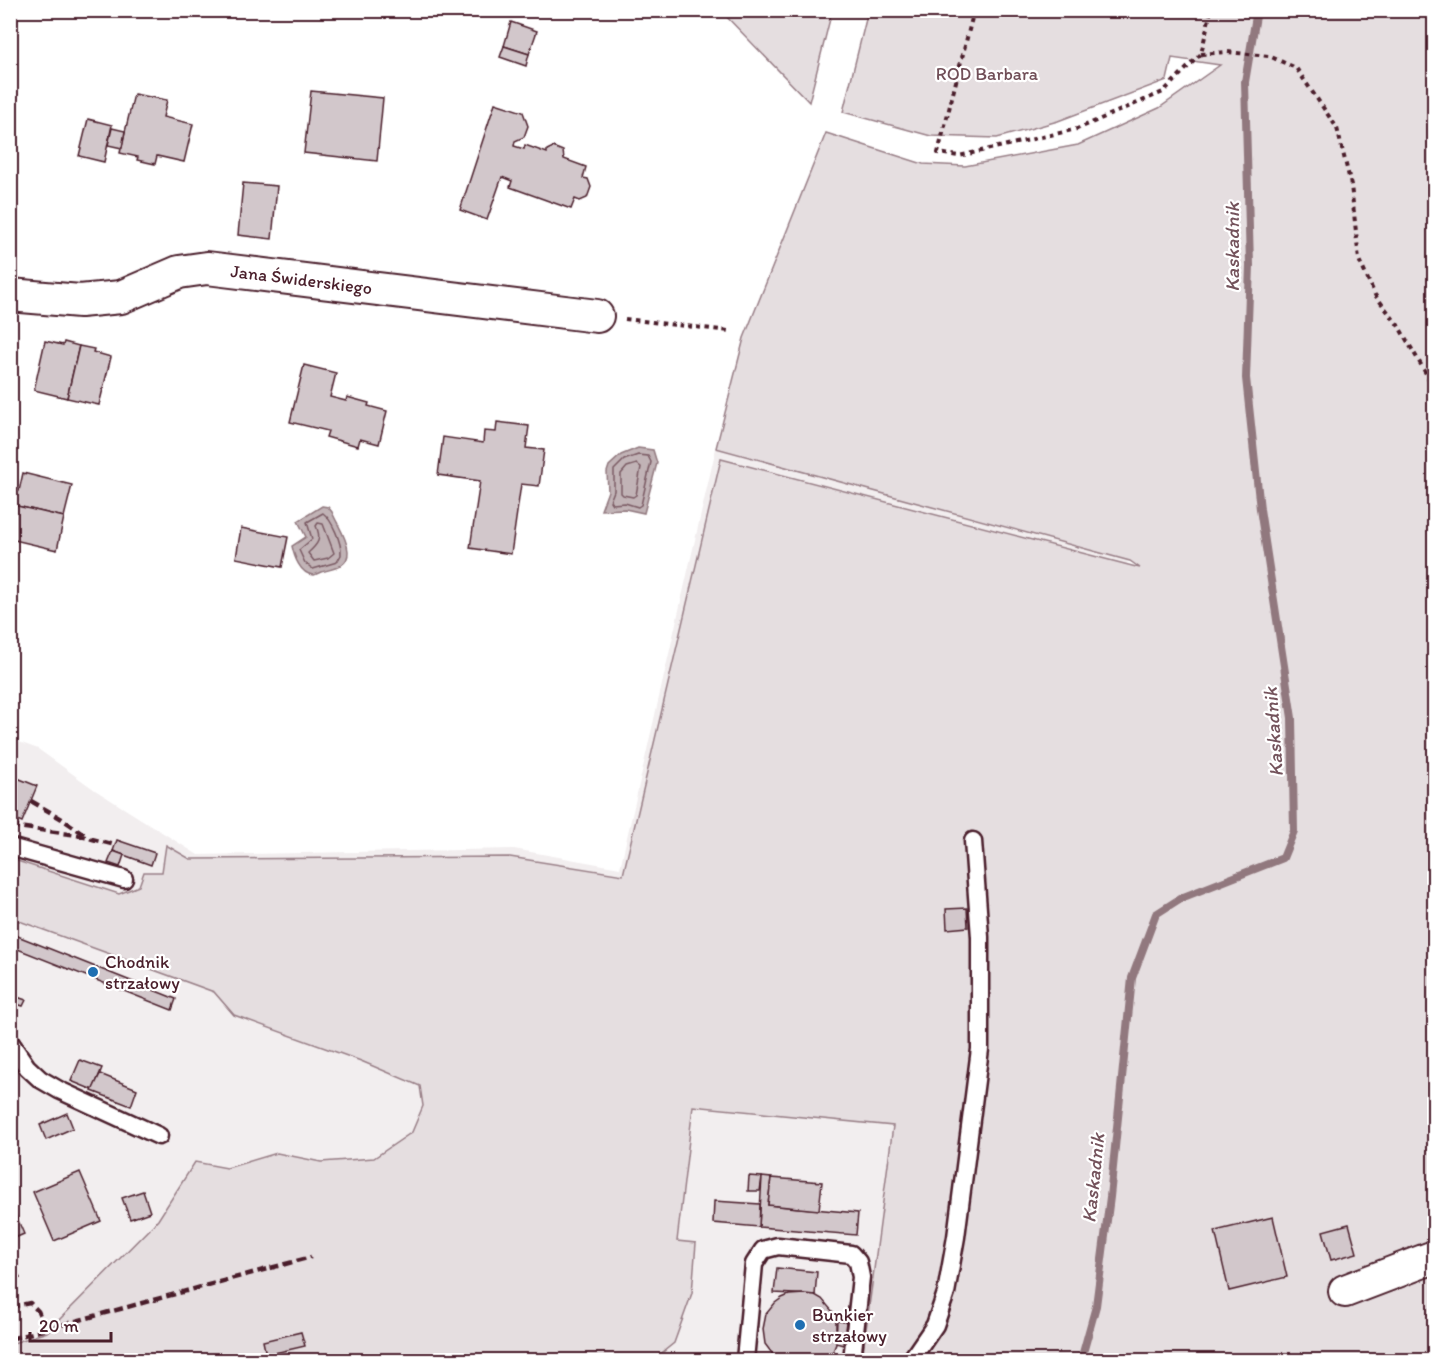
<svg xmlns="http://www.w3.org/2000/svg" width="1445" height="1371" font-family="Itim,sans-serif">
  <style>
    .built { fill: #f2eeef }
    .green { fill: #e5dee0; stroke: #987e86; stroke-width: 1.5 }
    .water { fill: #c1b3b6; stroke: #91787e; stroke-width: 1.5 }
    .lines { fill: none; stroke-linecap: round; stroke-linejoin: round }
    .shore { stroke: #7a5a63; stroke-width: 1.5 }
    .stream { stroke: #91787e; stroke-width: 8 }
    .building { fill: #d2c7cb; stroke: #4a1f2b; stroke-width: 1.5 }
    .service-casing { stroke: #4a1f2b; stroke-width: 21 }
    .minor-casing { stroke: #4a1f2b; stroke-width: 36 }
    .path { stroke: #4a1f2b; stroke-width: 4; stroke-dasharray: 4.5 4.5; stroke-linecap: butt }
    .service { stroke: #fff; stroke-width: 16 }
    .minor { stroke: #fff; stroke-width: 32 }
    .rail { stroke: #4a1f2b; stroke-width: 4.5; stroke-dasharray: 9 4.5; stroke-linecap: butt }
    .poi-dot { fill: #1f6fb2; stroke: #fff; stroke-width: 2 }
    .labels { text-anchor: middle; stroke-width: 4.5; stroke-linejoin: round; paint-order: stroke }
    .park-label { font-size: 18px; fill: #714f58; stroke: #fff }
    .street-label { font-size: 18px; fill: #4a1f2b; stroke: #fff }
    .poi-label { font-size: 18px; fill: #4a1f2b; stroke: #fff; text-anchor: start }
    .water-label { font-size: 20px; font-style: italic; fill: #74535c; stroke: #fff }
  </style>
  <rect width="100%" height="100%" fill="#fff"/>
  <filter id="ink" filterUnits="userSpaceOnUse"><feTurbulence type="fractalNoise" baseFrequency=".0167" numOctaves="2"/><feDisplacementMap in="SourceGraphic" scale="12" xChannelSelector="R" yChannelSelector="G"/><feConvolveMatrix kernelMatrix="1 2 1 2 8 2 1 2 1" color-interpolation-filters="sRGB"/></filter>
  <g filter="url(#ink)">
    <path class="built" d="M716,448l414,113 -56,45 1,754h-1064v-621l27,10 57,41 103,65 316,-6 106,19z"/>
    <g class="green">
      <path d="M721,11h111l-23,91z"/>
      <path d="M868,11h566v1349h-572l31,-234 -200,-20 -16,135 19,2 -4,50 -18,50 -21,17h-642l-1,-16 37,-12 111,-112 37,-58 32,6 50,-15 44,9 53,-4 38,-26 11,-26 -3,-20 -59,-25 -127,-46 -20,-23 -203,-74v-59l108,35 20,-8 5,-14h18l4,-27 24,14 320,-2 113,18 98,-416 419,109 -10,-7 -414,-113 28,-110 82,-205 97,31 42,2 113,-21 81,-37 61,-43 -48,-7 -5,22 -109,41 -61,17 -66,-2 -88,-24z"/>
    </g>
    <g class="water">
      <path d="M638,448l15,2 4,13 -13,50 -19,-4 -24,1 7,-19 -1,-19 2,-6 12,-11z"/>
      <path d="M322,506l6,1 4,5c5,12 15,26 16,39 1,16 -15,18 -27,21 -2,1 -6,3 -8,3 -13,-1 -19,-19 -21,-29l14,-9 -8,-16z"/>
    </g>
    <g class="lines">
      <g class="shore">
        <path d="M638,455l10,1 3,6 -10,43 -3,2 -13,-4 -13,1 -2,-3 4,-10v-21l10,-10z"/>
        <path d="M637,464l4,3 -5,28 -3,2 -10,-2 -2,-2v-19l6,-7z"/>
        <path d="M323,513c9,7 19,30 18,42l-4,7 -24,7 -8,-6 -6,-13 13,-11 -5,-17z"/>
        <path d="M318,523l5,1 11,29 -6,5 -14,3 -6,-8c10,-9 14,-14 8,-27z"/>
      </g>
      <path class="stream" d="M1081,1360l15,-54 14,-109 22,-219 24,-64 25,-16 102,-40 11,-27 -2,-113 -32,-209 -14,-131 4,-113 -5,-183 12,-72"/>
    </g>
    <g class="building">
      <path d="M511,22l26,9 -8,23 -25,-8z"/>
      <path d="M504,46l25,8 -3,12 -26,-9z"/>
      <path d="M311,91l72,7 -6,63 -73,-8z"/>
      <path d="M134,94l33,6 -4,17 30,7 -9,38 -27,-6 -2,8 -18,-4 1,-3 -18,-4z"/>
      <path d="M495,103l28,9 5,14 -4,11 -9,4 -1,5 10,3 1,-4 22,8v-3l6,-3 10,4 1,8 22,8 -3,11 5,1 3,8 -4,11 -7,3 -5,-2 -4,10 -61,-22 2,-6 -10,-4 -15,43 -27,-10z"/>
      <path d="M88,119l24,6 -8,37 -25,-6z"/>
      <path d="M112,128l13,3 -3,17 -14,-3z"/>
      <path d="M243,183l34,3 -5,53 -34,-4z"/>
      <path d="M45,341l18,4 1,-3 15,4 -12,52 -33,-8z"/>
      <path d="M79,346l15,3 -1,3 18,5 -12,48 -32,-7z"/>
      <path d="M304,365l32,8 -6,24 16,4 1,-4 22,6 -1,3 19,5 -8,33 -19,-5 -2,7 -32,-9 2,-6 -38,-9z"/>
      <path d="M497,422l32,4 -3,22 18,2 -5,36 -18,-2 -10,70 -41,-6 10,-67 -42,-6 5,-38 40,6 1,-12 12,1z"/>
      <path d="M23,473l49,12 -8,32 -51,-12 3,-14h3z"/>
      <path d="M13,505l51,12 -7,33 -47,-11 2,-18 -2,-8z"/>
      <path d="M241,528l47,9 -6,30 -46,-9z"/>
      <path d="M10,775l27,11 -15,36 -12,-5z"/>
      <path d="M117,840l38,13 -4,12 -38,-14z"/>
      <path d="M113,851l11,4 -4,12 -12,-4z"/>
      <path d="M967,908l1,19 -21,2 -1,-20z"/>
      <path d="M10,933l166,66 -4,11 -162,-64z"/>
      <path d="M11,995l15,5 -3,6 -13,-4z"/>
      <path d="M80,1060l22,8 -9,22 -22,-9z"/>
      <path d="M100,1074l37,15 -6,17 -39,-15z"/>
      <path d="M67,1113l6,15 -27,12 -6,-15z"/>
      <path d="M80,1172l21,49 -47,20 -21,-49z"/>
      <path d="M749,1176l13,1 -2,14h-12z"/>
      <path d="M762,1177l9,1 -3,27 90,8 -2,22 -97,-8z"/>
      <path d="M771,1178l51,4 -3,28 -51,-5z"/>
      <path d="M143,1191l7,21 -20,7 -8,-21z"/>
      <path d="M714,1201l46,3 -1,23 -46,-4z"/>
      <path d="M10,1202l14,32 -14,6z"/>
      <path d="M1273,1217l14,60 -58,14 -14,-60z"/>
      <path d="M1349,1224l8,29 -26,7 -8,-29z"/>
      <path d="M10,1256l10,22 -10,4z"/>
      <path d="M777,1268l40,4 -2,23 -41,-2z"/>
      <path d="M804,1294l11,1 7,4 11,13 3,9v23l-3,7 -9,9h-47l-12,-16 -2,-15 3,-15 9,-11 7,-5 7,-3z"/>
      <path d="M837,1321l9,1 -3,23 -7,-2z"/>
      <path d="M301,1332l4,14 -39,9 -3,-14z"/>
    </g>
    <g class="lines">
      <defs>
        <g id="service">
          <path d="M10,847l114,32"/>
          <path d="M10,1042l17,25 13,12 19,11 100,46"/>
          <path d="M745,1360l9,-96 9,-14 15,-4 73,8 7,8 3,15 -9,83"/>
          <path d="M911,1360l24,-35 11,-32 10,-56 24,-188v-112l-7,-96"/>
        </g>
        <g id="minor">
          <path id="s1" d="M10,295l70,6 41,-4 58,-25 28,-4 390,48"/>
          <path d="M1345,1291l89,-34"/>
        </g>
      </defs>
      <use href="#service" class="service-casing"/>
      <use href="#minor" class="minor-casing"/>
      <g class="path">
        <path d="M974,10l-36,143 21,3 118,-27 86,-37 38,-38 10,-44"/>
        <path d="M1201,54l26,-2 42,4 27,12 41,60 14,57 8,75 16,35 23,30 30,52 6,16"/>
        <path d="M625,319l104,12"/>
      </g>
      <use href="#service" class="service"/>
      <use href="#minor" class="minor"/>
      <g class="rail">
        <path d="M31,801l31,18 22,15"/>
        <path d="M10,826l67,9 38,10"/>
        <path d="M10,1307l20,-4 8,8 3,7"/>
        <path d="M10,1339l301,-82"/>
      </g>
    </g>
  </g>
  <g class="poi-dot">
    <circle cx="93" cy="972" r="6"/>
    <circle cx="800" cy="1325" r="6"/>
  </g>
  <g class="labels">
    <g class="park-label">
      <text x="987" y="80">ROD Barbara</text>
    </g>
    <g class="street-label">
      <text dy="6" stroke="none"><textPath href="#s1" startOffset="298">Jana Świderskiego</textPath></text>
    </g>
    <g class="poi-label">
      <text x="105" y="968">Chodnik<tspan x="105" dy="21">strzałowy</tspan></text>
      <text x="812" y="1321">Bunkier<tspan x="812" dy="21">strzałowy</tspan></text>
    </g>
    <g class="water-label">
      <text transform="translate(1232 247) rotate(-90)" y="7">Kaskadnik</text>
      <text transform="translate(1273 732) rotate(-94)" y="7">Kaskadnik</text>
      <text transform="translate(1093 1178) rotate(-84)" y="7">Kaskadnik</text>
    </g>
  </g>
  <rect width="1445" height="1371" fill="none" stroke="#fff" stroke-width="36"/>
  <rect x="18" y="18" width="1409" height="1335" fill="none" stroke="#4a1f2b" stroke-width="2" filter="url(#ink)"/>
  <path d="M30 1332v9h81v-9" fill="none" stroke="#4a1f2b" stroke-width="3"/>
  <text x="39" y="1332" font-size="18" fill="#4a1f2b" stroke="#ffffff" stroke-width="4.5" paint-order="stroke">20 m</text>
</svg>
